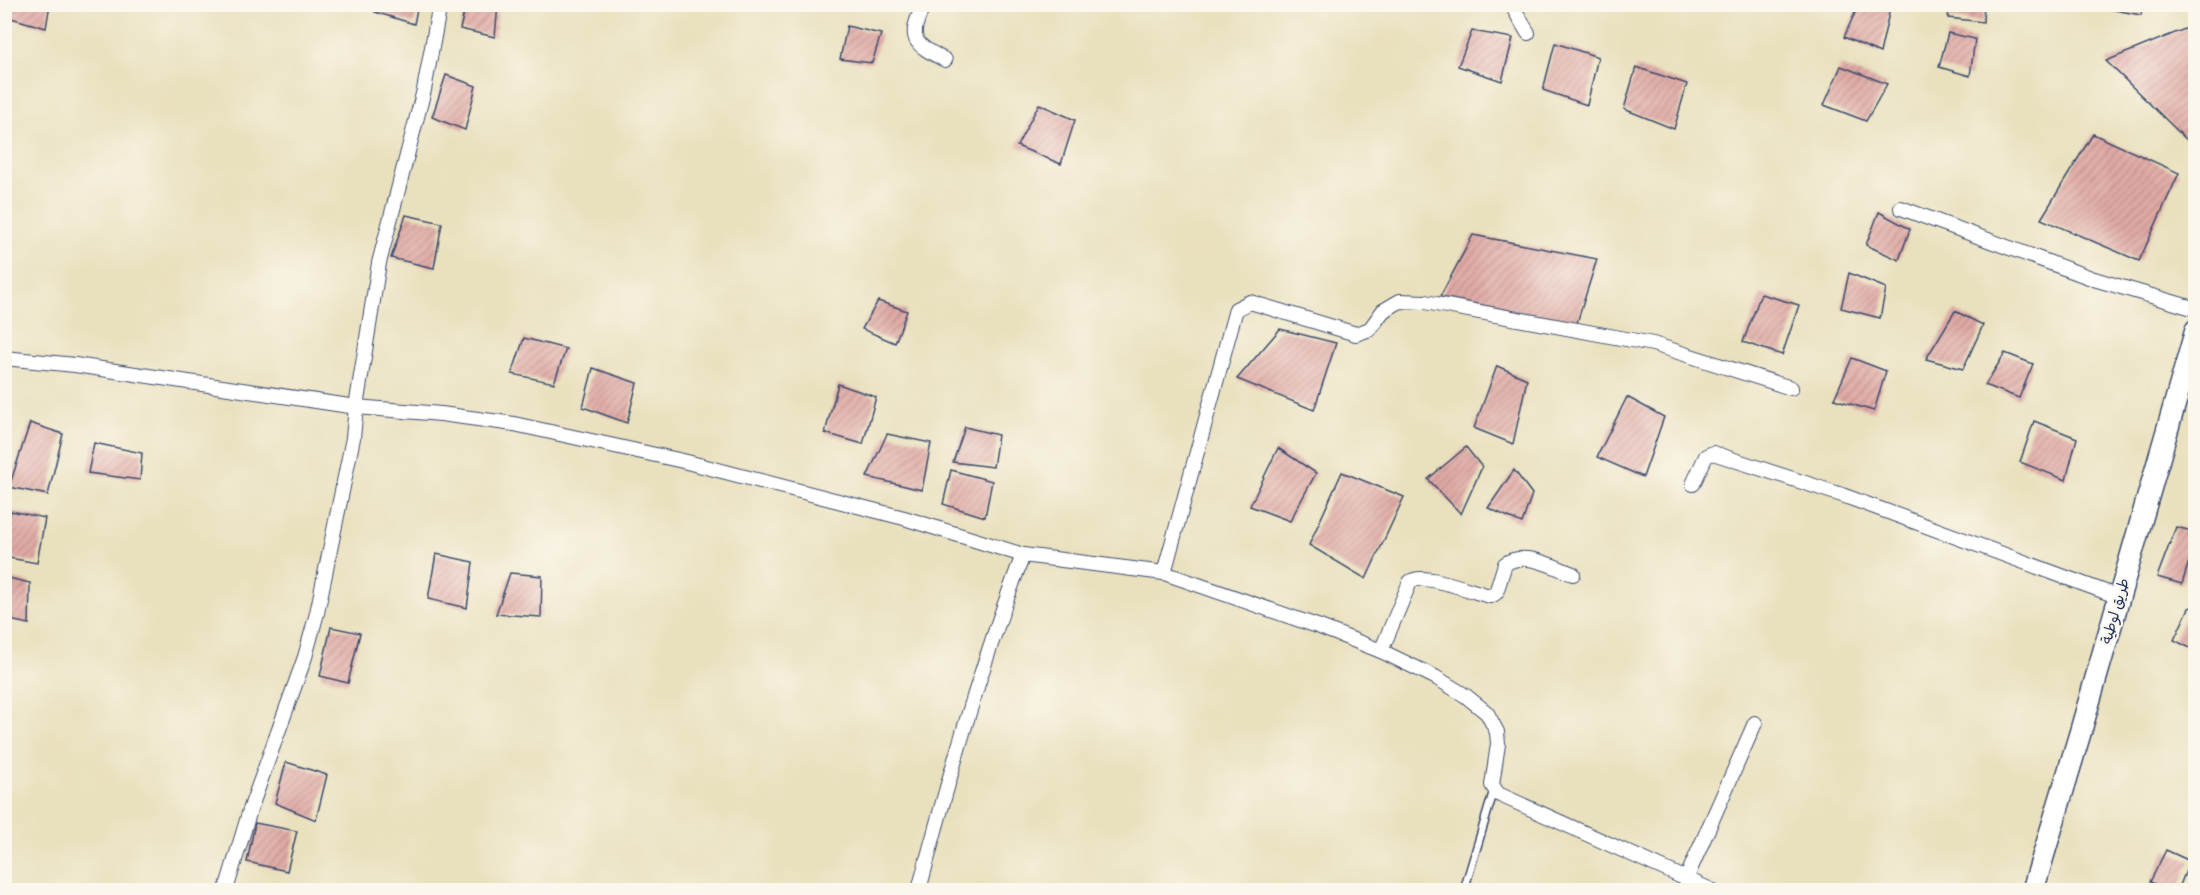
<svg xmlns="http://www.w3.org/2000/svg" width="2200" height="895" font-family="Pangolin,'Playpen Sans Arabic',sans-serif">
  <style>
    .building { fill: url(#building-hatch) }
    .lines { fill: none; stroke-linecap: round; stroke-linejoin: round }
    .service-casing { stroke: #3a4a6c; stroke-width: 10 }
    .minor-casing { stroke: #3a4a6c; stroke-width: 16 }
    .primary-casing { stroke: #3a4a6c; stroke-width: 24 }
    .service { stroke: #fff; stroke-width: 7 }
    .minor { stroke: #fff; stroke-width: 14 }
    .primary { stroke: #fff; stroke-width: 21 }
    .labels { text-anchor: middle; stroke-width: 4.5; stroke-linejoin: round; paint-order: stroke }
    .street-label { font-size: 15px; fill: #1b2f5e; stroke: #fbf7ec }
  </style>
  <defs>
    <pattern id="building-hatch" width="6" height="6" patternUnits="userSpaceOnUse" patternTransform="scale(1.5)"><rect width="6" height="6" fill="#e1aaa5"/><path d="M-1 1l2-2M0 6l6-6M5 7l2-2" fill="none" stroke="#b68b8a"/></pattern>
  </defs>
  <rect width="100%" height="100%" fill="#fbf7ec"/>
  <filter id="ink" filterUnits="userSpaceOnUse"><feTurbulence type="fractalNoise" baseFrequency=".0167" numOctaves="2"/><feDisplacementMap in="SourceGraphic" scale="12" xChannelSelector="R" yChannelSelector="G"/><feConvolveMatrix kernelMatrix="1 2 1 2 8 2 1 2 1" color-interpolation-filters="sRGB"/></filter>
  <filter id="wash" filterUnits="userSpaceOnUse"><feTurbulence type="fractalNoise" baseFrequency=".008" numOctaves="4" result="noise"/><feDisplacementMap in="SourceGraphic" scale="24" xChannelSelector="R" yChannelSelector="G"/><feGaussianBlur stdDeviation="1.35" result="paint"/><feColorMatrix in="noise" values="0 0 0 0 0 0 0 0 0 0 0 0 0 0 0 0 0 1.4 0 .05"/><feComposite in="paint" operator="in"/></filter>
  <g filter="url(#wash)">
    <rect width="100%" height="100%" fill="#e9e0bd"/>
    <g id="blocks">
      <g class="building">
        <path d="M7,4h43l-4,24 -42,-12z"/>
        <path d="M377,4h41l-4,20 -39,-12z"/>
        <path d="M466,4l32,1 -3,32 -35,-8z"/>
        <path d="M1859,4h32l-11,49 -36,-16z"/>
        <path d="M1950,4h34l-1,18 -35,-4z"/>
        <path d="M2100,5h43l-2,10 -42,-8z"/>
        <path d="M847,26l34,8 -9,29 -32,-4z"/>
        <path d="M2192,26l4,2v121l-90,-88z"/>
        <path d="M1472,31l41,7 -11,43 -44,-15z"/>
        <path d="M1948,33l27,6 -5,37 -31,-9z"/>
        <path d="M1555,43l43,14 -11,48 -44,-15z"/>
        <path d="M1841,66l46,18 -21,37 -42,-16z"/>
        <path d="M1636,67l51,17 -13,45 -50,-20z"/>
        <path d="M446,75l30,11 -11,44 -33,-13z"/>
        <path d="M1039,104l36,16 -14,44 -44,-18z"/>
        <path d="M2093,134l86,39 -40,88 -98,-42z"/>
        <path d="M1879,212l31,17 -11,31 -33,-15z"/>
        <path d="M406,215l36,8 -8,45 -43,-10z"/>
        <path d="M1473,235l124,24 -20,64 -137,-26z"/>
        <path d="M1849,273l37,15 -6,30 -39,-10z"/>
        <path d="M1761,294l38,11 -17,50 -39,-13z"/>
        <path d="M878,301l29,10 -12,32 -33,-14z"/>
        <path d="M1955,311l28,14 -20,44 -37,-10z"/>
        <path d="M1280,329l56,14 -22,67 -77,-31z"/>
        <path d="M524,338l42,11 -12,34 -42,-9z"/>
        <path d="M2005,353l28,11 -14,34 -34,-13z"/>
        <path d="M1852,358l34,13 -12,40 -40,-12z"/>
        <path d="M1497,366l30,13 -14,65 -39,-16z"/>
        <path d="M593,368l44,15 -10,40 -44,-16z"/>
        <path d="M838,384l38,13 -13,47 -38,-11z"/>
        <path d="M1627,397l37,20 -21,60 -46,-20z"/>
        <path d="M2034,421l43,17 -11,42 -46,-18z"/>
        <path d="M30,423l33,11 -15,61 -39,-8z"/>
        <path d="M965,427l33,8 -5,32 -40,-5z"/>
        <path d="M887,434l44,9 -9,47 -55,-13z"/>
        <path d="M94,443l48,10 -2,27 -52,-7z"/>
        <path d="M1466,447l16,20 -21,47 -33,-35z"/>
        <path d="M1278,448l38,25 -26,48 -40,-15z"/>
        <path d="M951,470l41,11 -7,36 -42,-13z"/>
        <path d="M1514,470l18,24 -10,29 -34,-15z"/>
        <path d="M1342,472l62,25 -38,82 -57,-34z"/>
        <path d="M11,511l34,7 -8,45 -33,-6v-23z"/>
        <path d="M2176,527l20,5v7l-14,45 -25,-7z"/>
        <path d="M436,554l37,8 -6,46 -39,-9z"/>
        <path d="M510,573l32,3 -1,41 -45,-3z"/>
        <path d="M5,577l25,6 -1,41 -24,-5z"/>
        <path d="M2196,605v46l-22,-11 15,-32z"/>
        <path d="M331,627l29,6 -12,50 -28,-7z"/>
        <path d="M286,762l41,13 -11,45 -41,-17z"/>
        <path d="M255,823l42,8 -10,40 -40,-9z"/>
        <path d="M2166,850l24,11 -12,29h-8l-20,-8z"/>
      </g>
    </g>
  </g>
  <g filter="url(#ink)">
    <use href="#blocks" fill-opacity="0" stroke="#3a4a6c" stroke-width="1.5"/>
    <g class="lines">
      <defs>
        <path id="service" d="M1464,890l30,-100"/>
        <g id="minor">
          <path d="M924,4c-17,36 -11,39 21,56"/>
          <path d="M1511,4l17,29"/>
          <path d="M1901,208l193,71 102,30"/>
          <path d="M4,358l71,7 281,42 85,7 73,10 169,37 221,57 119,37 141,18 156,54 61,24 54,26 31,19 21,17 10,19 1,12 -6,41 6,9 213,96"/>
          <path d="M1693,484l13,-28 7,-3 129,42 277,102"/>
          <path d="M1164,573l72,-264 14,-7 106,32 14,-5 13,-18 17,-10 25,1 228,42 138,44"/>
          <path d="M1381,651l29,-69c13,-11 64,11 81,14l5,-3 9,-29c18,-14 49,3 68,10"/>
          <path d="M1686,879l69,-156"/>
          <path d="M226,890l24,-80 55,-153 12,-44 36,-175 3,-31 23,-144 45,-173 16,-86"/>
          <path d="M919,890c30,-113 62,-226 104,-335"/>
        </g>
        <path id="primary" d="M2033,890l48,-160 115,-400"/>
      </defs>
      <use href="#service" class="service-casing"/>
      <use href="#minor" class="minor-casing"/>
      <use href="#primary" class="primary-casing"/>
      <use href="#service" class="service"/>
      <use href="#minor" class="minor"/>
      <use href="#primary" class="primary"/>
    </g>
  </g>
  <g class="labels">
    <g class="street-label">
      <text transform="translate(2115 611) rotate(-74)" y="5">طريق لوطية</text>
    </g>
  </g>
  <rect width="2200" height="895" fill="none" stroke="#fbf7ec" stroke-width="24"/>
</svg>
